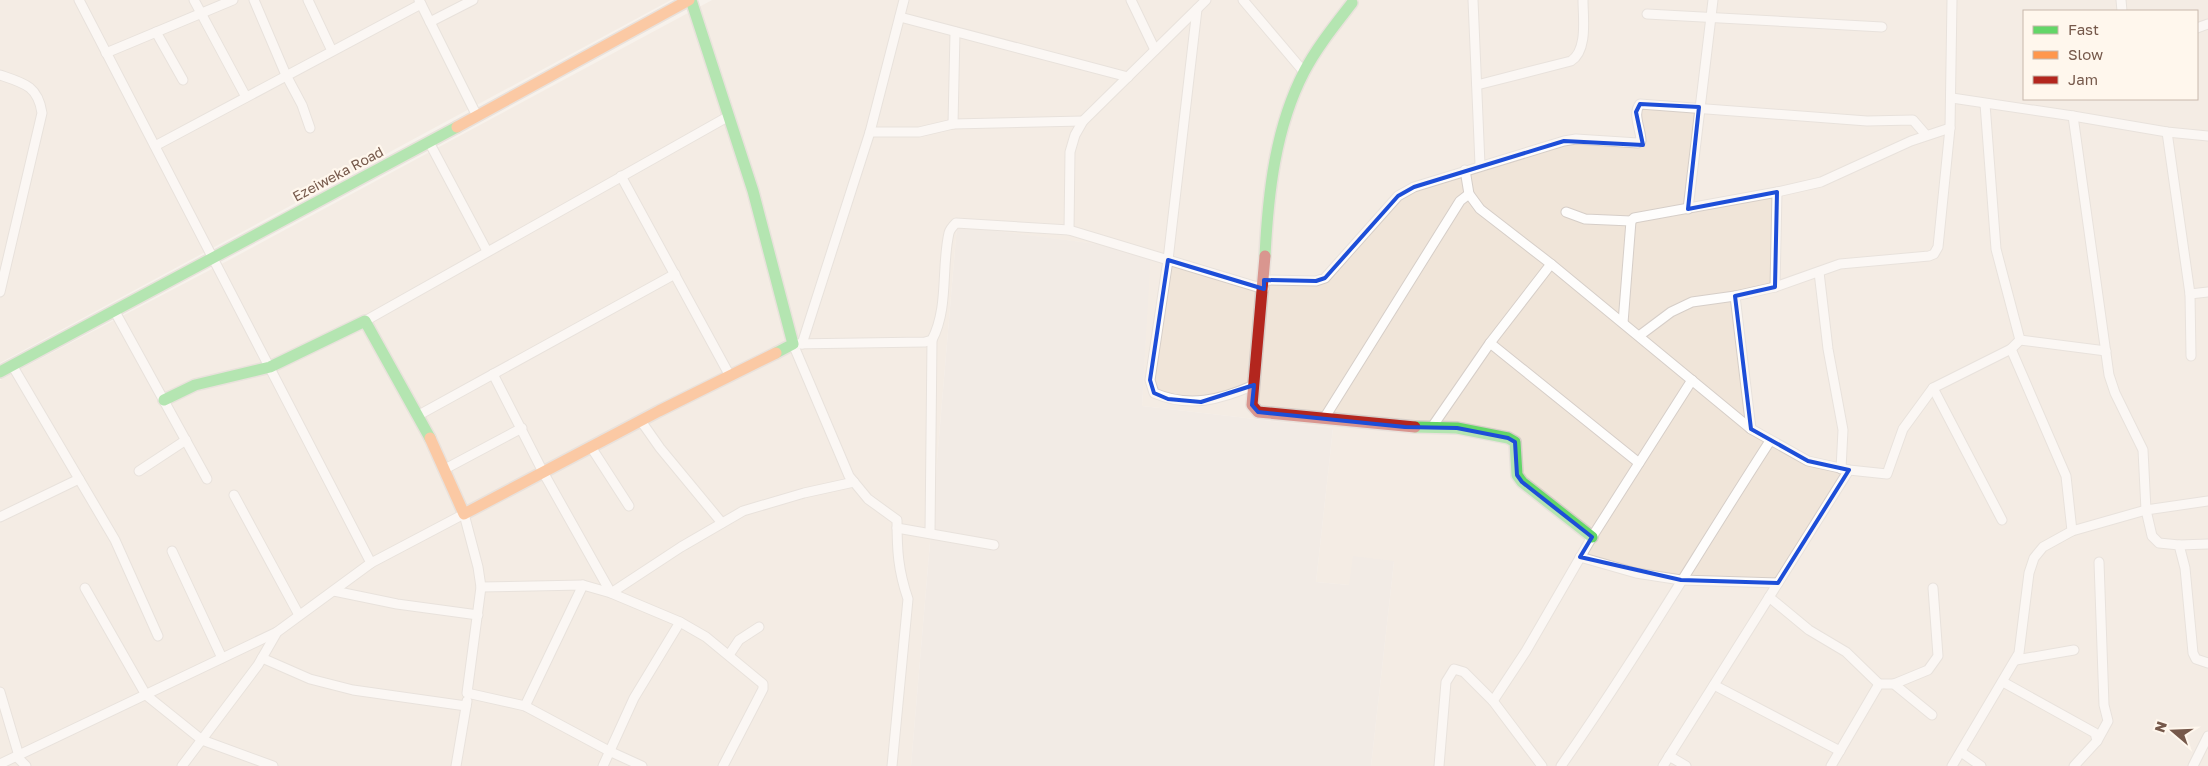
<svg xmlns="http://www.w3.org/2000/svg" width="2208" height="766" font-family="'Golos Text',sans-serif">
  <style>
    .residential { fill: #f0e5d9; fill-rule: evenodd }
    .industrial { fill: #ebe2dc }
    .lines { fill: none; stroke-linecap: round; stroke-linejoin: round }
    .street-casing { stroke: #d6cec8; stroke-width: 11 }
    .fast-casing { stroke: #d7cec8; stroke-width: 14 }
    .slow-casing { stroke: #d7cec8; stroke-width: 14 }
    .jam-casing { stroke: #d7cec8; stroke-width: 14 }
    .street { stroke: #fefdfc; stroke-width: 9 }
    .fast { stroke: #63d668; stroke-width: 11 }
    .slow { stroke: #ff974d; stroke-width: 11 }
    .jam { stroke: #b3261e; stroke-width: 11 }
    .marked { fill: none; stroke: #1d4ed8; stroke-width: 4; stroke-linejoin: round }
    .labels { text-anchor: middle; stroke-width: 4.5; stroke-linejoin: round; paint-order: stroke }
    .street-label { font-size: 14px; fill: #76594b; stroke: #fff7ed }
  </style>
  <rect width="100%" height="100%" fill="#f7f2ec"/>
  <g class="residential">
    <path d="M0,0h671l-671,363z"/>
    <path d="M712,0h1496v766h-837l23,-205 -45,24 -33,-3 17,-154 -191,-22 8,-155 -193,-25 -46,540h-911v-386l229,-120zM2024,11h173v88h-173z"/>
  </g>
  <path class="industrial" d="M957,226l194,25 -9,155 191,22 -17,154 33,3 4,-29 41,5 -23,205h-460z"/>
  <g class="lines">
    <defs>
      <g id="street">
        <path d="M79,0l292,563 93,-49 14,53 3,20 -14,106 58,13 84,45 33,15"/>
        <path d="M194,0l52,97"/>
        <path d="M254,0l32,75 16,30 8,23"/>
        <path d="M308,0l24,51"/>
        <path d="M419,0l58,116"/>
        <path d="M1131,0l24,50"/>
        <path d="M1243,0l61,72"/>
        <path d="M1473,0l7,165"/>
        <path d="M2121,0l1,11"/>
        <path d="M1197,9l-29,251 -18,120 4,13c35,15 66,7 100,-8"/>
        <path d="M1647,14l235,13"/>
        <path d="M900,17l228,60"/>
        <path d="M430,22l43,-22"/>
        <path d="M2197,28l11,-4"/>
        <path d="M156,32l27,48"/>
        <path d="M106,53l127,-53"/>
        <path d="M0,75c24,8 38,11 42,38l-42,179"/>
        <path d="M1477,85l94,-24c17,-11 12,-43 12,-61"/>
        <path d="M1952,98l121,18 94,16 41,4"/>
        <path d="M1985,104l11,145 24,91"/>
        <path d="M2073,116l36,259 6,18 28,57 3,60 6,26 7,7 20,2 6,23 8,85 3,6 12,4"/>
        <path d="M953,124l2,-92"/>
        <path d="M870,132h49l34,-8 130,-3"/>
        <path d="M2167,132l23,162 1,62"/>
        <path d="M429,142l58,109"/>
        <path d="M155,146l266,-142"/>
        <path d="M1465,170l4,24 11,15 71,55 200,165 57,32 41,9 38,4 16,-45 30,-41 78,-39 9,-9"/>
        <path d="M621,176l109,200"/>
        <path d="M1688,209l25,-209"/>
        <path d="M1566,212l19,7 46,2 3,-3 143,-26 44,-10 90,-41 39,-13"/>
        <path d="M1069,230l1,-78 5,-17 8,-14 123,-121"/>
        <path d="M1819,272l9,77 15,81 -2,39"/>
        <path d="M1264,280l52,1 9,-3 73,-82 16,-9 150,-46 12,-2 62,4 3,-2c0,-12 -9,-27 -1,-37l227,17 46,-1 13,15"/>
        <path d="M1775,287l2,-95"/>
        <path d="M2190,294l18,-2"/>
        <path d="M1735,296l16,133"/>
        <path d="M114,310l93,169"/>
        <path d="M365,321l364,-205"/>
        <path d="M1623,323l8,-102"/>
        <path d="M1639,336l32,-24 21,-10 43,-6 40,-9 65,-23 89,-8 5,-2 4,-7 12,-119 2,-128"/>
        <path d="M2020,340l86,11"/>
        <path d="M1490,343l149,120"/>
        <path d="M802,344l68,-212 34,-132"/>
        <path d="M2011,349l55,127 6,55"/>
        <path d="M12,365l103,175 43,96"/>
        <path d="M493,374l50,98 68,121 70,-46 62,-36 61,-18 50,-11"/>
        <path d="M1933,388l69,132"/>
        <path d="M417,416l258,-142"/>
        <path d="M1325,417l135,-216 9,-7"/>
        <path d="M641,421l19,27 62,75"/>
        <path d="M1432,427l58,-84 61,-79"/>
        <path d="M591,447l38,59"/>
        <path d="M445,469l77,-41"/>
        <path d="M139,471l47,-31"/>
        <path d="M234,495l65,120"/>
        <path d="M0,517l79,-38"/>
        <path d="M897,528l97,17"/>
        <path d="M930,533l2,-193c17,-33 9,-72 17,-107 1,-4 4,-7 7,-10l113,7 195,59"/>
        <path d="M2179,545l29,-1"/>
        <path d="M172,551l50,107"/>
        <path d="M1580,557l56,16 45,7 97,3"/>
        <path d="M481,587l102,-2 28,8 69,29 -46,76 -31,68"/>
        <path d="M85,588l61,107 56,45 71,26"/>
        <path d="M334,591l63,13 81,11"/>
        <path d="M1769,597l40,33 37,22 33,32"/>
        <path d="M680,622l26,15 57,47v5l-40,77"/>
        <path d="M729,655l10,-15 20,-13"/>
        <path d="M262,658l48,21 43,11 113,16"/>
        <path d="M2016,660l58,-10"/>
        <path d="M2003,682l92,51 2,8 -23,25"/>
        <path d="M1894,684l34,-14 10,-14 -5,-68"/>
        <path d="M1714,685l126,66"/>
        <path d="M0,692l19,64"/>
        <path d="M1493,701l33,-50 66,-114 100,-157"/>
        <path d="M525,706l58,-121"/>
        <path d="M2097,741l11,-20 -4,-16 -5,-143"/>
        <path d="M1961,752l20,14"/>
        <path d="M1669,756l17,10"/>
        <path d="M17,757l9,9"/>
        <path d="M0,764l277,-132"/>
        <path d="M182,766l76,-101 19,-33 94,-69"/>
        <path d="M456,766l11,-65"/>
        <path d="M892,766l16,-167c-10,-29 -11,-49 -11,-79l-29,-21 -19,-23 -56,-132 132,-2 7,-2"/>
        <path d="M1439,766l7,-84 8,-13 10,3 29,29 49,65"/>
        <path d="M1561,766c74,-106 139,-217 209,-325"/>
        <path d="M1663,766l186,-296"/>
        <path d="M1831,766l48,-82h15l38,31"/>
        <path d="M1952,766l67,-113 10,-80 5,-15 9,-11 29,-16 74,-21 62,-9"/>
        <path d="M2193,766l15,-30"/>
      </g>
      <g id="fast">
        <path d="M691,0l62,191 40,153 -17,9"/>
        <path d="M1265,256c3,-62 10,-128 39,-184 13,-25 31,-47 48,-69"/>
        <path d="M0,372l457,-245"/>
        <path d="M164,400l31,-15 75,-18 95,-46 65,117"/>
        <path d="M1415,427l42,1 51,10 7,4 2,33 5,7 70,55"/>
      </g>
      <g id="slow">
        <path d="M457,127l232,-127"/>
        <path d="M430,438l34,76 195,-103 117,-58"/>
      </g>
      <path id="jam" d="M1265,256l-13,149 6,7 157,15"/>
    </defs>
    <use href="#street" class="street-casing"/>
    <use href="#fast" class="fast-casing"/>
    <use href="#slow" class="slow-casing"/>
    <use href="#jam" class="jam-casing"/>
    <use href="#street" class="street"/>
    <use href="#fast" class="fast"/>
    <use href="#slow" class="slow"/>
    <use href="#jam" class="jam"/>
  </g>
  <path d="M0 0H2208V766H0ZM1640,104l59,3 -11,102 89,-17 -2,95 -40,9 16,133 57,32 41,9 -71,113 -97,-3 -101,-23 12,-20 -70,-55 -5,-7 -2,-33 -7,-4 -51,-10 -52,-1 -147,-15 -6,-7 2,-20 -53,17 -33,-3 -14,-6 -4,-13 18,-120 96,29v-9l52,1 9,-3 73,-82 16,-9 150,-46 79,4 -7,-33z" fill="#f7f2ec" fill-opacity=".55" fill-rule="evenodd"/>
  <path class="marked" d="M1640,104l59,3 -11,102 89,-17 -2,95 -40,9 16,133 57,32 41,9 -71,113 -97,-3 -101,-23 12,-20 -70,-55 -5,-7 -2,-33 -7,-4 -51,-10 -52,-1 -147,-15 -6,-7 2,-20 -53,17 -33,-3 -14,-6 -4,-13 18,-120 96,29v-9l52,1 9,-3 73,-82 16,-9 150,-46 79,4 -7,-33z"/>
  <g class="labels">
    <g class="street-label">
      <text transform="translate(338 174) rotate(-28)" y="5">Ezeiweka Road</text>
    </g>
  </g>
  <rect x="2023" y="10" width="175" height="90" fill="#fff7ed" stroke="#c8b8ac"/>
  <rect x="2033" y="26" width="25" height="8" fill="#63d668" stroke="#c8b8ac"/>
  <text x="2068" y="35" font-size="15" fill="#76594b">Fast</text>
  <rect x="2033" y="51" width="25" height="8" fill="#ff974d" stroke="#c8b8ac"/>
  <text x="2068" y="60" font-size="15" fill="#76594b">Slow</text>
  <rect x="2033" y="76" width="25" height="8" fill="#b3261e" stroke="#c8b8ac"/>
  <text x="2068" y="85" font-size="15" fill="#76594b">Jam</text>
  <g transform="translate(2173 731) rotate(289)" stroke="#fff7ed" stroke-width="4" paint-order="stroke">
  <path d="M0-4L9 19L0 12L-9 19Z" fill="#76594b"/>
  <text y="-8" font-size="14" font-weight="bold" text-anchor="middle" fill="#76594b">N</text>
  </g>
</svg>
